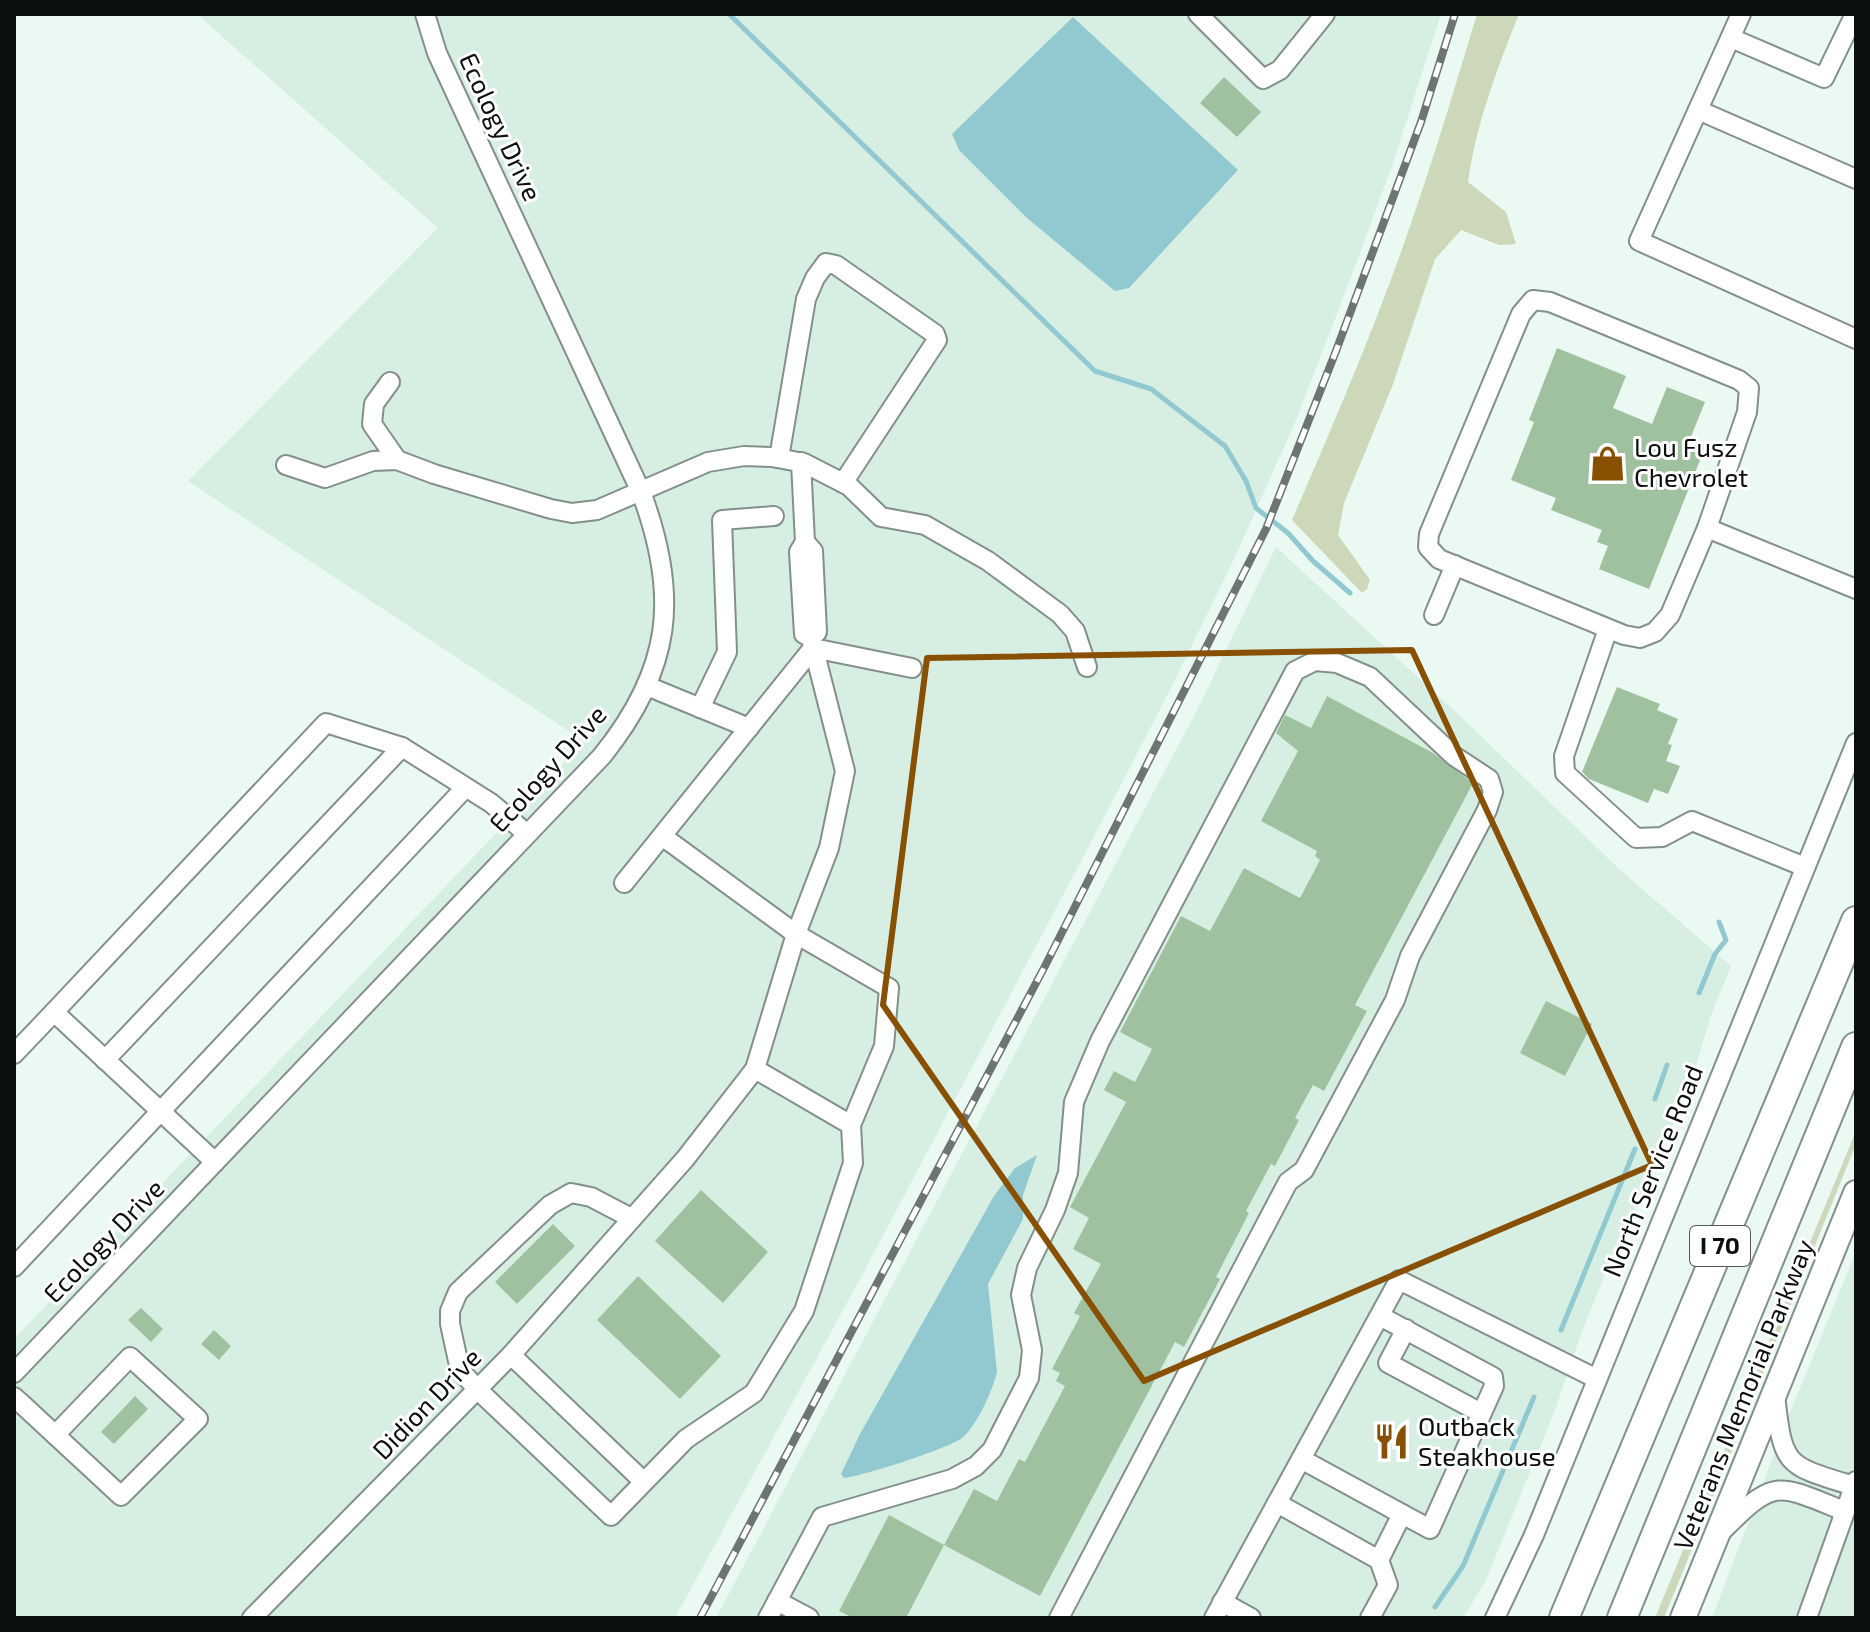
<svg xmlns="http://www.w3.org/2000/svg" width="1870" height="1632" font-family="'Exo 2',sans-serif">
  <style>
    .built { fill: #d7eee3 }
    .green { fill: #ccd8b9 }
    .water { fill: #92c9d0 }
    .lines { fill: none; stroke-linecap: round; stroke-linejoin: round }
    .stream { stroke: #92c9d0; stroke-width: 5 }
    .building { fill: #a0c1a0 }
    .minor-casing { stroke: #83908a; stroke-width: 22 }
    .major-casing { stroke: #83908a; stroke-width: 28 }
    .highway-casing { stroke: #83908a; stroke-width: 32 }
    .minor { stroke: #fff; stroke-width: 18 }
    .major { stroke: #fff; stroke-width: 24 }
    .highway { stroke: #fff; stroke-width: 28 }
    .rail-casing { stroke: #6c7570; stroke-width: 8 }
    .rail { stroke: #fff; stroke-width: 5; stroke-dasharray: 15; stroke-linecap: butt }
    .marked { fill: none; stroke: #885003; stroke-width: 6; stroke-linejoin: round }
    .labels { text-anchor: middle; stroke-width: 6; stroke-linejoin: round; paint-order: stroke }
    .shield { fill: #fff; stroke: #545856; stroke-width: 2 }
    .shield-label { font-size: 24px; font-weight: bold; fill: #0b100d }
    .street-label { font-size: 26px; fill: #0b100d; stroke: #fff }
    .poi-label { font-size: 26px; fill: #0b100d; stroke: #fff; text-anchor: start }
  </style>
  <rect width="100%" height="100%" fill="#eaf9f1"/>
  <g class="built">
    <path d="M197,14h1244l-50,155 -46,124 -49,127 -61,137 -65,133 -71,137 -232,439 -192,352h-661v-279l570,-598 -396,-260 250,-253z"/>
    <path d="M1276,547l182,167 160,154 113,98 -20,49 -18,61 -44,106 -31,60 -37,92 -26,76 -69,170 -23,38h-747l481,-908z"/>
    <path d="M1856,1252v366h-144l77,-203z"/>
  </g>
  <g class="green">
    <path d="M1477,14h42c-22,55 -43,110 -51,168l38,30 10,32 -17,1 -38,-15 -26,29 -43,128 -48,116 -6,32 32,45 -3,9 -5,4 -70,-73c34,-79 68,-157 98,-238 33,-88 60,-178 87,-268z"/>
    <path d="M1856,1131v13l-192,474h-9z"/>
  </g>
  <g class="water">
    <path d="M1073,17l165,153 -109,118 -14,3 -88,-73 -68,-68 -7,-16z"/>
    <path d="M1037,1155l-14,40v24l-35,65 9,88c-4,18 -21,55 -35,66 -15,11 -99,38 -118,40l-3,-4 19,-40 134,-238 21,-28z"/>
  </g>
  <g class="lines">
    <g class="stream">
      <path d="M729,14l366,357 56,18 74,57 21,35 10,27 32,25 25,28 37,32"/>
      <path d="M1699,993l16,-39 11,-14 -7,-18"/>
      <path d="M1655,1099l12,-34"/>
      <path d="M1561,1330l74,-181"/>
      <path d="M1435,1607l28,-41 71,-169"/>
    </g>
  </g>
  <g class="building">
    <path d="M1224,77l37,35 -24,25 -37,-34z"/>
    <path d="M1557,348l69,28 -13,32 39,16 15,-37 38,15 -15,37 16,6 -57,144 -50,-20 9,-23 -11,-4 5,-12 -51,-20 5,-12 -45,-18 23,-58 -5,-2z"/>
    <path d="M1617,687l43,17 -3,6 21,9 -10,25 4,1 -6,16 14,5 -12,28 -14,-5 -6,14 -59,-24 -7,-7z"/>
    <path d="M1327,696l106,57 40,30 -118,222 12,6 -43,80 -11,-6 -18,33 4,2 -24,46 -4,-2 -25,47 3,2 -33,64 4,2 -36,68 -9,-5 -135,254 -96,-51 30,-56 23,12 22,-42 6,3 40,-76 -9,-5 4,-8 -8,-4 28,-53 -6,-3 27,-49 -28,-15 16,-31 -19,-11 56,-105 -22,-12 10,-19 21,11 17,-33 -32,-17 61,-116 29,15 34,-63 56,30 20,-38 -5,-4 2,-5 -56,-30 37,-70 -22,-18 9,-18 26,13z"/>
    <path d="M1546,1001l46,23 -27,52 -45,-23z"/>
    <path d="M701,1190l67,62 -45,51 -68,-62z"/>
    <path d="M553,1224l22,22 -58,58 -22,-22z"/>
    <path d="M638,1276l83,80 -41,43 -83,-79z"/>
    <path d="M141,1308l22,21 -12,13 -23,-22z"/>
    <path d="M214,1330l17,16 -12,14 -18,-16z"/>
    <path d="M135,1396l13,13 -34,35 -13,-12z"/>
    <path d="M889,1515l55,30 -38,73h-53l-14,-7z"/>
  </g>
  <g class="lines">
    <defs>
      <g id="minor">
        <path d="M1198,14l65,65 17,-9 45,-56"/>
        <path d="M1741,14l-102,227 217,98"/>
        <path d="M1731,38l93,40 31,-64"/>
        <path d="M1698,110l158,69"/>
        <path d="M1533,300l17,2 189,78 10,8 -2,24 -40,116 -37,87 -15,17 -15,6 -16,-3 -185,-76 -11,-12 1,-13 92,-220z"/>
        <path d="M390,382l-16,22 -2,20 25,36"/>
        <path d="M779,458l27,-159 9,-21 11,-15 10,2 99,69 2,6 -94,143"/>
        <path d="M286,465l39,13 48,-17 24,-1 37,14 117,35 21,4 25,-3 111,-48 36,-6 28,1 32,6 45,23 32,31 44,8 63,36 72,53 15,17 12,36"/>
        <path d="M1707,528l149,61"/>
        <path d="M805,542l8,9 4,81 -6,6"/>
        <path d="M1434,615l21,-50"/>
        <path d="M1608,629l-44,127 1,17 71,65 26,-1 30,-16 113,46"/>
        <path d="M813,648l99,20"/>
        <path d="M647,686l102,42"/>
        <path d="M700,708l27,-56 -5,-132 52,-4"/>
        <path d="M624,883l189,-235"/>
        <path d="M54,1012l272,-289 76,24 89,56 35,30"/>
        <path d="M14,1054l40,-42 161,150"/>
        <path d="M105,1060l297,-313"/>
        <path d="M755,1069l96,56"/>
        <path d="M631,1218l-40,-21 -20,-4 -21,12 -92,87 -8,19v13l10,46 18,20 133,126 75,-77 68,-46 50,-82 49,-148 -2,-38 33,-79 5,-58 -93,-54 -134,-98"/>
        <path d="M14,1267l451,-479"/>
        <path d="M1406,1329l-18,34 93,50"/>
        <path d="M511,1355l132,126"/>
        <path d="M14,1373l588,-617c70,-87 78,-160 39,-264l-204,-439 -12,-39"/>
        <path d="M1775,1395c8,72 10,70 79,91"/>
        <path d="M14,1397l10,9 97,90 77,-77 -68,-62 -75,78"/>
        <path d="M1301,1459l101,55"/>
        <path d="M1277,1503l102,57 23,-46 28,15 64,-143 -1,-9 -113,-61"/>
        <path d="M1721,1532c54,-54 54,-49 123,-21"/>
        <path d="M777,1601l32,17"/>
        <path d="M1222,1602l29,16"/>
        <path d="M252,1618l259,-263 174,-196 70,-90 41,-135 33,-86 16,-77 -34,-133 -7,-4 -5,-82 6,-10 -4,-80"/>
        <path d="M768,1618l54,-101 130,-38 24,-13 16,-16 37,-72 3,-28 -11,-55 6,-27 28,-58 13,-37 6,-71 26,-61 195,-370 20,-10 22,2 33,14 84,79 35,23 4,13 -6,18 -77,146 -15,44 -91,170 -16,12 -229,436"/>
        <path d="M1214,1618l185,-338 198,99"/>
        <path d="M1370,1618l18,-33 -9,-25"/>
        <path d="M1495,1618l39,-83 322,-792"/>
        <path d="M1807,1618l49,-137"/>
      </g>
      <path id="major" d="M1683,1618l173,-425"/>
      <g id="highway">
        <path d="M1564,1618l292,-697"/>
        <path d="M1622,1618l234,-571"/>
      </g>
    </defs>
    <use href="#minor" class="minor-casing"/>
    <use href="#major" class="major-casing"/>
    <use href="#highway" class="highway-casing"/>
    <use href="#minor" class="minor"/>
    <use href="#major" class="major"/>
    <use href="#highway" class="highway"/>
    <defs>
      <path id="rail" d="M700,1618l344,-650 222,-439 70,-178 85,-229 34,-108"/>
    </defs>
    <use href="#rail" class="rail-casing"/>
    <use href="#rail" class="rail"/>
  </g>
  <path class="marked" d="M1412,650l240,515 -508,216 -261,-376 44,-347z"/>
  <defs>
    <symbol id="shop-bare" viewBox="-9 -9 18 18"><path d="M-5-2.5h2.3a2.7 3.5 0 0 1 5.4 0H5L5.5 6h-11ZM-1.5-2.5h3a1.5 2.3 0 0 0-3 0Z" fill="#885003" stroke="#fff" stroke-width="2.5" paint-order="stroke"/></symbol>
    <symbol id="restaurant-bare" viewBox="-9 -9 18 18"><path d="M-5-6h1v4h1v-4h1v4h1v-4h1v5L-1.5 .5V6h-2V.5L-5-1ZM5-6V6H3V1.5H1.5Q1.5-4 5-6Z" fill="#885003" stroke="#fff" stroke-width="2.5" paint-order="stroke"/></symbol>
  </defs>
  <g fill-rule="evenodd">
    <use href="#shop-bare" x="1582" y="438" width="51" height="51"/>
    <use href="#restaurant-bare" x="1366" y="1416" width="51" height="51"/>
  </g>
  <g class="labels">
    <rect class="shield" x="1690" y="1226" width="60" height="40" rx="6"/>
    <g class="shield-label">
      <text x="1720" y="1254">I 70</text>
    </g>
    <g class="street-label">
      <text transform="translate(500 127) rotate(65)" y="9">Ecology Drive</text>
      <text transform="translate(548 769) rotate(-48)" y="9">Ecology Drive</text>
      <text transform="translate(1653 1171) rotate(-68)" y="9">North Service Road</text>
      <text transform="translate(104 1241) rotate(-46)" y="9">Ecology Drive</text>
      <text transform="translate(1744 1395) rotate(-68)" y="9">Veterans Memorial Parkway</text>
      <text transform="translate(427 1404) rotate(-46)" y="9">Didion Drive</text>
    </g>
    <g class="poi-label">
      <text x="1634" y="457">Lou Fusz<tspan x="1634" dy="30">Chevrolet</tspan></text>
      <text x="1418" y="1436">Outback<tspan x="1418" dy="30">Steakhouse</tspan></text>
    </g>
  </g>
  <rect width="1870" height="1632" fill="none" stroke="#0b100d" stroke-width="32"/>
</svg>
